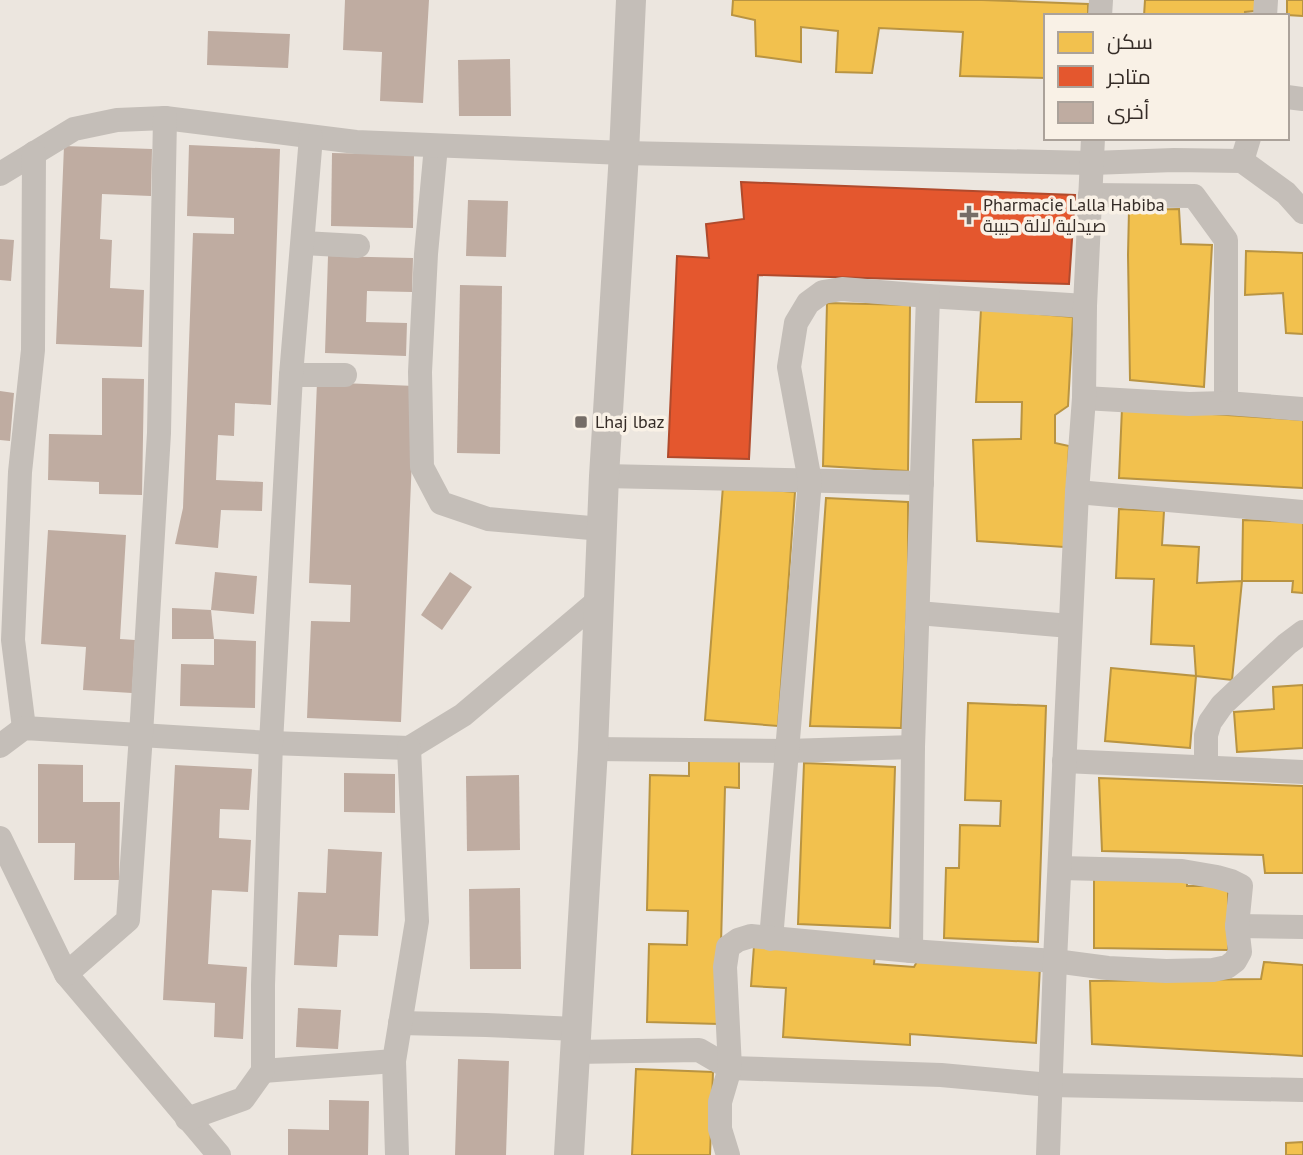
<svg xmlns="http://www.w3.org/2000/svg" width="1303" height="1155" font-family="'PT Sans',Cairo,sans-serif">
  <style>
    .homes { fill: #f2c14e; stroke: #b99442; stroke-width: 2 }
    .shops { fill: #e4572e; stroke: #b04a2c; stroke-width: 2 }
    .building { fill: #bfaca1 }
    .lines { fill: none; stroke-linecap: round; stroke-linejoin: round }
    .minor { stroke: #c4beb8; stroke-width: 24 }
    .tertiary { stroke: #c4beb8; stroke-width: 30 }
    .poi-dot { fill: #756d67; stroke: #f9f1e6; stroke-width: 2.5 }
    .labels { text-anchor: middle; stroke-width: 7; stroke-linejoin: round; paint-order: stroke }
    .poi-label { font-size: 18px; fill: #352c27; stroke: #f9f1e6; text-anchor: start }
  </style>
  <rect width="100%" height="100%" fill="#ece6df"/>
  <g class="homes">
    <path d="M733,0h249l106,4v12h-42v62l-86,-2 3,-44 -84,-4 -7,45 -36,-1 2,-41 -37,-4v35l-45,-6 -1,-36 -23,-5z"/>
    <path d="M1145,0h110v11l-10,1v4h-101z"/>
    <path d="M1287,0h16v16l-16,-1z"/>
    <path d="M1179,209l2,35 31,1 -8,142 -74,-7 -2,-125 1,-45z"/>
    <path d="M1246,251l57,2v81l-17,-1 -3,-40 -38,2z"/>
    <path d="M827,303l83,2 -2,166 -85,-5z"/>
    <path d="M981,309l92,8 -5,89 -13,9v28l14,3 -5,101 -87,-6 -4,-101 48,-1 1,-37h-46z"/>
    <path d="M1122,408l181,12v68l-184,-10z"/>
    <path d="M723,486l72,6 -17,234 -73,-6z"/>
    <path d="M826,498l82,4v86l-7,140 -91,-2z"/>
    <path d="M1119,509l45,2 -2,34 37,2 -2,36 45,-2 -10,99 -36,-4 -2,-30 -43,-2 3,-65 -38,-1z"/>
    <path d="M1243,520l60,2v71l-11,-1 1,-11h-51z"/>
    <path d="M1111,668l85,8 -6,72 -85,-7z"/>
    <path d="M1303,685v63l-66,4 -3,-40 40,-3 -1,-22z"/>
    <path d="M968,703l78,3 -8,236 -94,-4 2,-70h13l1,-43 40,1 1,-25 -36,-1z"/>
    <path d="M689,756l50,1v31l-14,-1 -6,237 -72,-2 2,-78 38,1 1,-34 -41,-1 3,-135 39,1z"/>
    <path d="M804,763l91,4 -5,161 -92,-4z"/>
    <path d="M1099,778l204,8v87h-38l-2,-18 -161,-4z"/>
    <path d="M1094,875l93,1v10h41v64l-134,-2z"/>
    <path d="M754,946l121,8 -1,10 40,3 5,-9 121,8 -4,77 -126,-9v11l-127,-8 3,-49 -35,-2z"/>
    <path d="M1264,962l39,3v91l-211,-12 -2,-63 171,-2z"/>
    <path d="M636,1069l77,3 -3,83h-78z"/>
    <path d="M1303,1142v13h-17v-12z"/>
  </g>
  <path class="shops" d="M741,182l334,13 -6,89 -311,-9 -9,184 -81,-2 9,-201 32,2 -3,-34 38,-5z"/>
  <g class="building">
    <path d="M345,0h84l-6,103 -43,-2 2,-49 -39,-2z"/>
    <path d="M208,31l82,3 -2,34 -81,-3z"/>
    <path d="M510,59l1,57h-52l-1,-56z"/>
    <path d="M189,145l91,4 -9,256 -36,-2 -1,33 -16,-1 -2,45 47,2 -1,29 -41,-1 -3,38 -43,-4 8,-36 10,-275 41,1v-16l-47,-2z"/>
    <path d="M64,146l88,3 -1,47 -49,-2 -2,45 12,1 -2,48 34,2 -2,57 -86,-3z"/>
    <path d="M332,153l82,2 -1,73 -82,-2z"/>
    <path d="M468,200l40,1 -2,56 -40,-1z"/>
    <path d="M0,239l14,1 -3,41 -11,-1z"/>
    <path d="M328,256l85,2 -1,34 -45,-1 -1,31 41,1 -1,33 -81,-3z"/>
    <path d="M460,285l42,1 -2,168 -43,-1z"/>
    <path d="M102,378l42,1 -2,116 -43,-1v-12l-51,-2 1,-46 53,1z"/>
    <path d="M317,382l98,4 -14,336 -94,-4 4,-97 39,1 1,-37 -42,-2z"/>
    <path d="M0,391l14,2 -4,48 -10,-1z"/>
    <path d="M48,530l78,5 -6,104 15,1 -3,53 -49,-3 3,-43 -45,-3z"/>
    <path d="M215,572l42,4 -3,38 -43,-4z"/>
    <path d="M450,572l22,15 -30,43 -21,-15z"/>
    <path d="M172,608l39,2 3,29h-42z"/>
    <path d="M214,639l42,2 -1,67 -75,-2 1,-42 33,1z"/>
    <path d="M38,764l45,1v37h37l-1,78h-45l1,-37h-37z"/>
    <path d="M175,765l77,4 -3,41 -29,-1 -1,29 32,2 -3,52 -36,-2 -4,74 39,3 -4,72 -29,-2 1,-34 -52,-3z"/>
    <path d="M344,773l51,1v39l-51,-1z"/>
    <path d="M519,775l1,75 -53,1 -1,-75z"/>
    <path d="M328,849l54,3 -4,84 -39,-1 -2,32 -43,-2 4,-73 28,1z"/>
    <path d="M520,888l1,81h-51l-1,-80z"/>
    <path d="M298,1008l43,2 -3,39 -42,-2z"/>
    <path d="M458,1059l51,2 -3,94h-51z"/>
    <path d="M329,1100l40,1 -1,54h-80v-26l41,1z"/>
  </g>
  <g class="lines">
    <g class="minor">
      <path d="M1100,16l1,-16"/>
      <path d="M1265,16l1,-16"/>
      <path d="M1287,97l16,2"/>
      <path d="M436,146l-10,108 -6,118 2,95 19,36 47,16 114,10"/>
      <path d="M1242,161l7,-23"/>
      <path d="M0,174l74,-45 43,-9 48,-2 191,24 268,11 468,10 82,-3 68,1 44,32 17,19"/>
      <path d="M1090,195l104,1 32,44v163"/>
      <path d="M303,243l55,3"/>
      <path d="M291,375h54"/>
      <path d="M1084,398l105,6 37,-1 77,6"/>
      <path d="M604,476l318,7"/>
      <path d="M1077,492l226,20"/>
      <path d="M918,613l152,13"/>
      <path d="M24,728l-11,-88 7,-168 13,-122 1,-197"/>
      <path d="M0,746l24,-18 247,15 138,5 54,-33 136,-115"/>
      <path d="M593,749l195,2 125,-4"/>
      <path d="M1064,761l239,11"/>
      <path d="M1206,767v-32l4,-13 12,-17 65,-61 16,-12"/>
      <path d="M0,838l66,136 153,181"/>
      <path d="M1237,926l66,1"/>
      <path d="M771,939l39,-458 -21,-114 7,-44 12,-20 15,-11 19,-3 86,7 157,10"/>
      <path d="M911,951l2,-204 15,-451"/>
      <path d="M66,974l62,-54 13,-185 18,-302 6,-315"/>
      <path d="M400,1023l86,2 90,4"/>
      <path d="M574,1052l125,-2 31,18 211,7 109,10 253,5"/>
      <path d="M394,1061l3,94"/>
      <path d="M263,1071l131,-10 23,-140 -8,-173"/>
      <path d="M187,1119l56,-20 20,-28v-86l8,-242 20,-368 20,-238"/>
      <path d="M728,1155l-8,-26v-27l10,-34 -5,-101 3,-20 10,-7 13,-4 160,15 144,10 53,7 58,3 47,-1 14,-3 8,-6 5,-9 -3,-26 4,-40 -10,-5 -14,-4 -35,-6 -122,-3"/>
      <path d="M1048,1155l7,-194 22,-469 7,-94 1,-92 8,-168"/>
    </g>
    <path class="tertiary" d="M569,1155l24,-406 11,-273 20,-323 7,-153"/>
  </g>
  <g class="poi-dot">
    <path d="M965.5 204.5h7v7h7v7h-7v7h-7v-7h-7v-7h7z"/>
    <rect x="574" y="415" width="14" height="14" rx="3.5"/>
  </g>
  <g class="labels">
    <g class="poi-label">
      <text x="983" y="211">Pharmacie Lalla Habiba<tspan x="983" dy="21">صيدلية لالة حبيبة</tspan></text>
      <text x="595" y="428">Lhaj lbaz</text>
    </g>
  </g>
  <rect x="1044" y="14" width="245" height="126" fill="#f9f1e6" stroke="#aba29a" stroke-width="2"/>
  <rect x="1058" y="32" width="35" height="21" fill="#f2c14e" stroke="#aba29a" stroke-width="2"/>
  <text x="1107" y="49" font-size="21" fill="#352c27">سكن</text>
  <rect x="1058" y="66" width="35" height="21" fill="#e4572e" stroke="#aba29a" stroke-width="2"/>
  <text x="1107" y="84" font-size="21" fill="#352c27">متاجر</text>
  <rect x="1058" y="102" width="35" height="21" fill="#bfaca1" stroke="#aba29a" stroke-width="2"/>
  <text x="1107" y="119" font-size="21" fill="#352c27">أخرى</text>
</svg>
